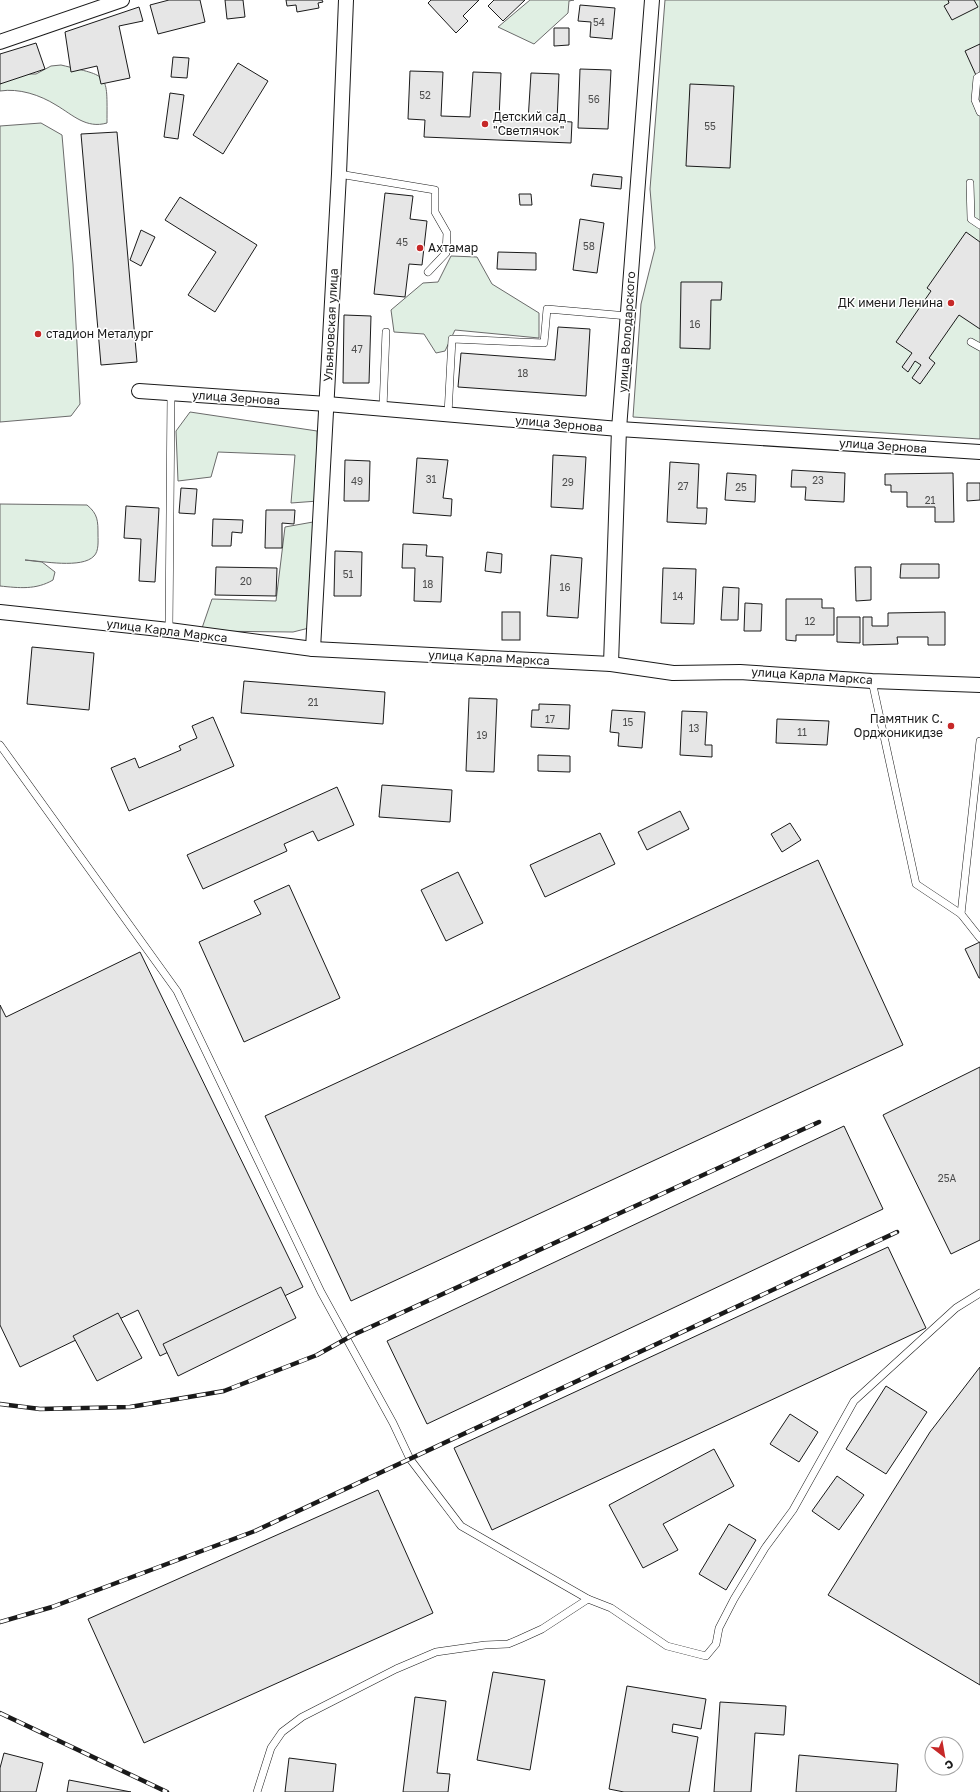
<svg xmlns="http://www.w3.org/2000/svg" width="980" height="1792" font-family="'Golos Text',sans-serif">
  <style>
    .green { fill: #e0efe3; stroke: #6a6a6a }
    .building { fill: #e6e6e6; stroke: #1a1a1a }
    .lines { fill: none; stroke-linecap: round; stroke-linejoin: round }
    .service-casing { stroke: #1a1a1a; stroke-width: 8 }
    .minor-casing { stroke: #1a1a1a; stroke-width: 16 }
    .service { stroke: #fff; stroke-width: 7 }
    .minor { stroke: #fff; stroke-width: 14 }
    .rail-casing { stroke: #1a1a1a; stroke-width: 4.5 }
    .rail { stroke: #fff; stroke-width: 3; stroke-dasharray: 9; stroke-linecap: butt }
    .poi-dot { fill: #c62828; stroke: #fff; stroke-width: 1.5 }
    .labels { text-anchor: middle; stroke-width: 3; stroke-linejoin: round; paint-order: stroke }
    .number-label { font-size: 10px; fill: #4d4d4d }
    .poi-label { font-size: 12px; fill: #1a1a1a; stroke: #fff; text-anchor: start }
    .street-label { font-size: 12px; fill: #1a1a1a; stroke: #fff }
  </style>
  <rect width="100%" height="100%" fill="#fff"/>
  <g class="green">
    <path d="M530,0h44l-5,1 -1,12 -34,31 -36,-17z"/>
    <path d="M665,0h315v439l-347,-22 8,-113 14,-56 -5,-59z"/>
    <path d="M61,65c49,12 46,7 46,58 -21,6 -34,-8 -51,-18 -16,-10 -37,-17 -56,-14v-17h36l15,-8z"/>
    <path d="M41,123l21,12 11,129 7,140 -9,12 -71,6v-296z"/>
    <path d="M451,256l26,1 15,27 47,29v25l-84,-8 -10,21 -9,2 -12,-19 -30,-2 -3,-22 32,-27 15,-1z"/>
    <path d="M190,412l127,19 1,70 -27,2 4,-48 -77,-3 -7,25 -33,4 -2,-50z"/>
    <path d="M0,504l87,1c11,9 11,16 11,30 0,6 1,16 -4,21 -12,13 -52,5 -69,4l17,2 13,10 -2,8c-17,10 -34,8 -53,6z"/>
    <path d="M313,522l-4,106 -16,4 -92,-1 11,-32 64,2 9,-74z"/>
  </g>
  <g class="building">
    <path d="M169,0h31l5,22 -47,12 -8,-29z"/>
    <path d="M225,0h18l2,17 -18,2z"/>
    <path d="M286,0h36l1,2 -5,1 1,5 -22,4 -1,-7 -9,1z"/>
    <path d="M431,0h48l-16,16 5,5 -12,12 -28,-30z"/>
    <path d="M494,0h31l-22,21 -15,-15z"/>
    <path d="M948,0h26l4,7 -26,13 -8,-14 5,-3z"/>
    <path d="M580,5l35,3 -3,31 -22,-2 1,-15 -13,-1z"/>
    <path d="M139,7l4,14 -24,5 11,52 -29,6 -4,-18 -26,6 -6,-40z"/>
    <path d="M554,28h15v17l-15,1z"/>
    <path d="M36,43l9,26 -45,15v-30z"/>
    <path d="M980,44v40l-15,-33z"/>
    <path d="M173,57l16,1 -2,20 -16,-1z"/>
    <path d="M238,63l30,18 -45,73 -30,-19z"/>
    <path d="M580,69l31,1 -3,59 -30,-1z"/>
    <path d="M410,71l33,1 -2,44 29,1 3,-45 28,1 -2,46 29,2 3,-48 28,1 -2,47 15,1 -1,21 -147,-6 1,-17 -17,-1z"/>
    <path d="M690,84l44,2 -4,82 -44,-2z"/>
    <path d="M170,93l14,2 -6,44 -14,-2z"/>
    <path d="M117,132l20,230 -36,3 -20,-231z"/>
    <path d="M593,174l29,3 -1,12 -30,-3z"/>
    <path d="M385,193l28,3 -3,23 17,2 -5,44 -13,-1 -4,33 -31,-3z"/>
    <path d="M519,194h12l1,11h-12z"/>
    <path d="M180,197l77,48 -42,67 -27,-17 28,-43 -51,-32z"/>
    <path d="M580,219l24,4 -7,50 -24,-3z"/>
    <path d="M141,230l14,7 -14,29 -11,-6z"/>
    <path d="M966,232l14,10v87l-21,-14 -30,43 6,5 -15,21 -8,-6 9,-13 -6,-4 -7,11 -6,-5 10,-14 -16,-11 35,-51 -4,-3z"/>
    <path d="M498,252l38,1v17l-39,-1z"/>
    <path d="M681,282h41l-1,18h-10l-1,49 -30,-1z"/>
    <path d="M344,315l27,1 -2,67h-26z"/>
    <path d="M558,327l32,2 -4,67 -128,-9 3,-34 94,7z"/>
    <path d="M553,455l33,2 -3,52 -32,-2z"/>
    <path d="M417,458l31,2 -5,38 9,1 -1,17 -38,-3z"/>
    <path d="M345,460l25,1 -1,40h-25z"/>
    <path d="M670,462l29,2 -2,44h10l-1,16 -39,-2z"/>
    <path d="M792,470l53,3 -1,29 -39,-2 1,-13h-15z"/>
    <path d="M727,473l29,2 -1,27 -30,-2z"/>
    <path d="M953,473l1,49h-19v-15h-28v-15h-16v-7h-6v-11z"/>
    <path d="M967,483h13v17l-13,1z"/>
    <path d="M181,488l16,1 -2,25 -16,-1z"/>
    <path d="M126,506l33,2 -4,74 -16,-1 2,-42 -17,-1z"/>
    <path d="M266,510h29l-1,14 -12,-1v25h-17z"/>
    <path d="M213,519l30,1 -1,13 -10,-1 -1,14h-19z"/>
    <path d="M403,544l24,1 -1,11 17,1 -2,45 -27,-1 1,-33h-13z"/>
    <path d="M335,551l27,1 -1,44h-27z"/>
    <path d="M487,552l15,2 -1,19 -16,-2z"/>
    <path d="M551,555l31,3 -4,60 -31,-2z"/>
    <path d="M901,564h38v14h-39z"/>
    <path d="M216,567l61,1 -1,28 -61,-1z"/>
    <path d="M855,567h16v33l-15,1z"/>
    <path d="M663,568l33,1 -2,55 -33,-1z"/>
    <path d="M723,587l16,1 -1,32h-17z"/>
    <path d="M786,599h36v9h12v27h-38v6l-10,-1z"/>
    <path d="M745,603l17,1 -1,27h-17z"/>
    <rect x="502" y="612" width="18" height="28"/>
    <path d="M945,612v33h-17v-8h-31l1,7 -35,1v-28h9v9h16v-13z"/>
    <path d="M837,617h23v26l-23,-1z"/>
    <path d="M32,647l62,6 -5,57 -62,-6z"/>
    <path d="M244,681l141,11 -2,32 -142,-11z"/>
    <path d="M469,698l28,1 -3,73 -28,-1z"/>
    <path d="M539,704l31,1 -1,24 -38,-2 1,-17h7z"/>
    <path d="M612,710l33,2 -3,36 -24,-2 1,-13 -9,-1z"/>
    <path d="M682,711l25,1 -2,33h7v12l-32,-2z"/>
    <path d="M213,717l21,49 -105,45 -18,-43 24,-10 4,10 42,-18 -2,-4 18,-8 -5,-12z"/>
    <path d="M777,719l52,2 -2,24 -51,-2z"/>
    <path d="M538,755l32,1v16l-32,-1z"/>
    <path d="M382,785l70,5 -2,32 -71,-5z"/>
    <path d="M337,787l17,38 -36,16 -5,-10 -29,13 3,7 -84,38 -16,-34z"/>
    <path d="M680,811l9,18 -42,21 -9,-18z"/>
    <path d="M790,823l11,17 -19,12 -11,-18z"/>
    <path d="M600,833l15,31 -70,33 -15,-32z"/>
    <path d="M818,860l85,185 -552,256 -86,-185z"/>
    <path d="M458,872l25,51 -37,18 -25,-51z"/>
    <path d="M289,885l51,113 -96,44 -45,-100 62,-28 -7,-13z"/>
    <path d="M980,942v36h-1l-14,-29z"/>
    <path d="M140,952l163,335 -143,69 -22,-46 -118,57 -20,-42v-320l6,12z"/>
    <path d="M980,1067v173l-29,14 -68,-139z"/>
    <path d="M844,1126l39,83 -456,215 -40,-83z"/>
    <path d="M888,1247l38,81 -434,202 -38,-82z"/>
    <path d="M281,1287l15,31 -118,58 -15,-32z"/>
    <path d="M118,1313l24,45 -45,23 -24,-45z"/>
    <path d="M980,1367v318l-152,-90 102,-163z"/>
    <path d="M886,1386l41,26 -41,62 -40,-25z"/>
    <path d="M790,1414l28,18 -19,30 -29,-18z"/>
    <path d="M714,1449l20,37 -71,38 15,26 -35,18 -34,-63z"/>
    <path d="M837,1476l27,19 -25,35 -27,-19z"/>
    <path d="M378,1490l55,123 -289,130 -56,-124z"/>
    <path d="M729,1524l27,16 -30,50 -27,-16z"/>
    <path d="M493,1672l52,8 -15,90 -53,-10z"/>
    <path d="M627,1686l79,13 -5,30 -28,-5 -1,8 26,5 -9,55h-65l-15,-3z"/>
    <path d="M415,1697l31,4 -9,72 13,1 -2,18h-45z"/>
    <path d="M720,1702l66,4 -2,29 -29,-2 -4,59h-37z"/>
    <path d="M4,1753l39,10 -7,29h-36v-24z"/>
    <path d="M799,1755l99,9 -2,28h-100z"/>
    <path d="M289,1758l47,6 -3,28h-48z"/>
    <path d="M69,1780l62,12h-64z"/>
  </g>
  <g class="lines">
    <defs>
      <g id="service">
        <path d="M980,76l-3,2 -2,22 5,12"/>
        <path d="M339,174l96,16v22l12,21 -1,20 -18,19"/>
        <path d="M970,183l1,36 9,6"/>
        <path d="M971,342l9,5"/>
        <path d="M383,408l3,-76"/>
        <path d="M448,414l4,-75 92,4 3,-34 81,7"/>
        <path d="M169,630l2,-236"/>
        <path d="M872,681l44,203 45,30"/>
        <path d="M980,741l-19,173 19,24"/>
        <path d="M0,745l177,246 144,301 72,131 17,36 51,67 127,73"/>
        <path d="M257,1792l14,-44 11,-16 20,-15 94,-48 40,-17 49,-7 23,-1 12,-5 22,-10 46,-30 23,9 56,38 39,10 10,-12 3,-16 15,-29 31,-51 28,-38 61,-109 102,-93 24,-15"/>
      </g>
      <g id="minor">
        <path d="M0,42l122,-42"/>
        <path d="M139,391l188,13 292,25 361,23"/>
        <path d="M0,612l169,18 144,19 298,15 62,9 67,-1 132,9 108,4"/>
        <path d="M313,649l26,-475 7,-174"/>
        <path d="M611,664l8,-235 33,-429"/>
      </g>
    </defs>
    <use href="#service" class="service-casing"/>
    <use href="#minor" class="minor-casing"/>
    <use href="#service" class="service"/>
    <use href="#minor" class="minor"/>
    <defs>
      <g id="rail">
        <path d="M0,1404l40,5 90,-2 94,-16 93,-36 36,-20 466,-213"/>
        <path d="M0,1622l52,-15 203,-76 642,-299"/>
        <path d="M0,1713l167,79"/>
      </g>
    </defs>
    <use href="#rail" class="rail-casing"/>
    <use href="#rail" class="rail"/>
  </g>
  <g class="poi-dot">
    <circle cx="485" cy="124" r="4"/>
    <circle cx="420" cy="248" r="4"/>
    <circle cx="951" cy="303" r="4"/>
    <circle cx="38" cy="334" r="4"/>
    <circle cx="951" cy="726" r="4"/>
  </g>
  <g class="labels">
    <g class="number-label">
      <text x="599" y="26">54</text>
      <text x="425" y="99">52</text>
      <text x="594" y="103">56</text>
      <text x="710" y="130">55</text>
      <text x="402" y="246">45</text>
      <text x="589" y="250">58</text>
      <text x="695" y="328">16</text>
      <text x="357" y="353">47</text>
      <text x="523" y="377">18</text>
      <text x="431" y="483">31</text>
      <text x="818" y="484">23</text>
      <text x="357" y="485">49</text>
      <text x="568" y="486">29</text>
      <text x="683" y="490">27</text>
      <text x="741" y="491">25</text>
      <text x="930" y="504">21</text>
      <text x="348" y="578">51</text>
      <text x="246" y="585">20</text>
      <text x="428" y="588">18</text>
      <text x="565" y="591">16</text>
      <text x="678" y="600">14</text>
      <text x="810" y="625">12</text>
      <text x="313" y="706">21</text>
      <text x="550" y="723">17</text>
      <text x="628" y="726">15</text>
      <text x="694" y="732">13</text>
      <text x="802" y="736">11</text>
      <text x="482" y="739">19</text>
      <text x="947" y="1182">25А</text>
    </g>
    <g class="poi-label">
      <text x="493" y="121">Детский сад<tspan x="493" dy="14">"Светлячок"</tspan></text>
      <text x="428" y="252">Ахтамар</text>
      <text x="943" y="307" text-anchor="end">ДК имени Ленина</text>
      <text x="46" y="338">стадион Металург</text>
      <text x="943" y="723" text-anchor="end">Памятник С.<tspan x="943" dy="14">Орджоникидзе</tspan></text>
    </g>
    <g class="street-label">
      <text transform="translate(331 325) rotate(-87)" y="4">Ульяновская улица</text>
      <text transform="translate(627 332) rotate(-86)" y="4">улица Володарского</text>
      <text transform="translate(236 398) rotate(4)" y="4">улица Зернова</text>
      <text transform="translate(559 424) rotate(5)" y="4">улица Зернова</text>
      <text transform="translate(883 446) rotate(4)" y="4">улица Зернова</text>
      <text transform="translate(167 631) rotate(7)" y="4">улица Карла Маркса</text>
      <text transform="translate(489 658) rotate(3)" y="4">улица Карла Маркса</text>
      <text transform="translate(812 676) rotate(4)" y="4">улица Карла Маркса</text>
    </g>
  </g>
  <g transform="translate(944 1756) rotate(149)"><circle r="19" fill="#ffffff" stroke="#a3a3a3"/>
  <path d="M0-3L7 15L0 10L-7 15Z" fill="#c62828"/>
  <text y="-6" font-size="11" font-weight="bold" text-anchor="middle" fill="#1a1a1a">С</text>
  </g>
</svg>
